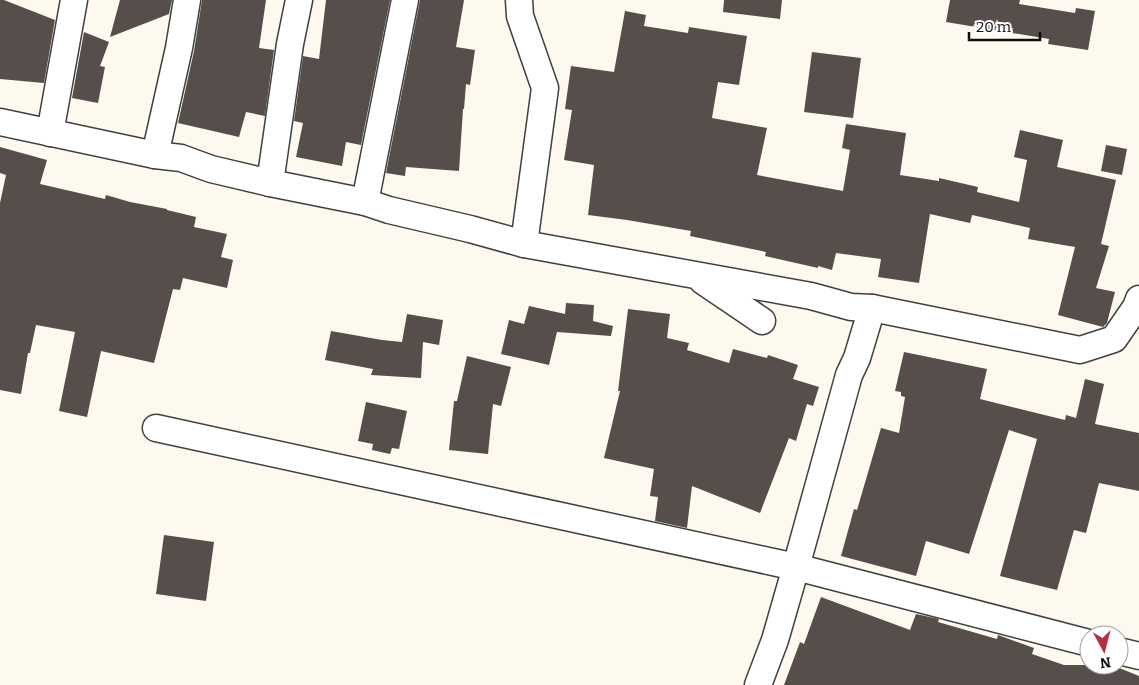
<svg xmlns="http://www.w3.org/2000/svg" width="1139" height="685" font-family="Bitter,serif">
  <style>
    .building { fill: #554e4a }
    .lines { fill: none; stroke-linecap: round; stroke-linejoin: round }
    .minor-casing { stroke: #404040; stroke-width: 29 }
    .minor { stroke: #fff; stroke-width: 26 }
  </style>
  <rect width="100%" height="100%" fill="#fdf9ef"/>
  <g class="building">
    <path d="M0,0h4l51,20 -11,63 -44,-4z"/>
    <path d="M120,0h52l-3,14 -59,23z"/>
    <path d="M202,0h64l-7,48 15,2 -9,66 -19,-4 -7,25 -61,-14 16,-72z"/>
    <path d="M326,0h64l-29,145 -15,-3 -4,24 -46,-9 7,-34 -9,-2 9,-65 16,3z"/>
    <path d="M420,0h44l-8,47 19,3 -5,35 -4,-1 -2,25h-1l-4,62 -53,-4 -1,9 -19,-3z"/>
    <path d="M724,0h58l-2,19 -57,-7z"/>
    <path d="M950,0h70l-1,4 56,9 1,-5 19,3 -7,39 -40,-6 1,-5 -103,-17z"/>
    <path d="M625,11l21,4 -2,11 44,7 1,-6 58,9 -8,49 -21,-3 -6,36 55,10 -10,47 86,16 7,-41 -8,-2 4,-24 60,9 -6,42 39,6v-3l39,9 -1,5 42,10 8,-42 -13,-3 6,-27 43,10 -6,27 59,13 -15,64 8,2 -13,42 19,4 -8,31 -4,4 -45,-12 17,-68 -47,-8 2,-11 -58,-13 -2,8 -40,-9 -11,69 -41,-6 3,-18 -45,-6 -4,17 -14,-4v2l-53,-12 1,-4 -76,-16 1,-5 -64,-11 -39,-5 6,-50 -30,-5 8,-50 -7,-1 6,-43 43,6z"/>
    <path d="M84,32l25,10 -9,24 5,1 -7,36 -26,-5z"/>
    <path d="M812,52l49,6 -8,60 -49,-6z"/>
    <path d="M1106,145l21,4 -5,26 -21,-4z"/>
    <path d="M0,147l47,13 -7,24 65,15 1,-4 24,7 37,7v1l29,7 -2,10 33,7 -6,23 12,3 -6,28 -44,-10 -3,12 -7,-1 -19,74 -53,-12 -14,66 -28,-6 16,-79 -39,-7 -6,28h-2l-7,41 -21,-4v-187l6,-28 -6,-2z"/>
    <path d="M566,303l28,2 -1,16 20,5 -2,10 -54,-4 -8,33 -48,-11 8,-34 15,4 5,-18 36,8z"/>
    <path d="M628,309l42,5 -3,24 22,5 -2,7 42,13 4,-14 34,9 1,-3 30,10 -5,14 26,8 -6,19 -6,-2 -11,37 -7,-3 -29,75 -68,-27 -5,42 -32,-7 3,-24 -8,-1 4,-27 -50,-11 16,-67h-2z"/>
    <path d="M407,314l36,6 -4,25 -16,-3 -2,36 -50,-3 2,-6 -48,-9 6,-29 51,9 20,2z"/>
    <path d="M904,352l83,17 -7,30 85,21 1,-5 10,3 9,-39 19,5 -9,40 44,9v58l-40,-8 -13,50 -12,-3 -17,60 -57,-14 37,-137 -28,-9 -40,124 -43,-13 -10,35 -75,-20 13,-47 3,1 24,-82 18,5 6,-36 -4,-1v-4l-6,-1z"/>
    <path d="M467,356l44,11 -10,39 -8,-2 -5,50 -39,-4 5,-49h3z"/>
    <path d="M366,402l41,9 -8,38 -7,-1 -2,6 -18,-4 1,-6 -15,-3z"/>
    <path d="M164,535l50,7 -8,59 -50,-7z"/>
    <path d="M821,597l89,33 6,-16 23,5 -1,3 59,17 1,-4 36,13 -2,6 32,11h48l27,11v9h-355l16,-43 4,2z"/>
  </g>
  <g class="lines">
    <defs>
      <g id="minor">
        <path d="M519,0l1,16 25,72 -21,156"/>
        <path d="M0,122l155,33 26,3 30,11 59,14 95,19 24,8 81,19 54,15 287,52 40,11 21,1 208,42 34,-11 22,-32 3,-8"/>
        <path d="M50,133l24,-133"/>
        <path d="M155,155l24,-107 8,-48"/>
        <path d="M270,183l20,-139 9,-44"/>
        <path d="M365,202l40,-202"/>
        <path d="M703,281l59,40"/>
        <path d="M156,428l640,139 293,76"/>
        <path d="M1119,651l20,5"/>
        <path d="M758,685l17,-45 21,-73 53,-192 8,-17 15,-50"/>
      </g>
    </defs>
    <use href="#minor" class="minor-casing"/>
    <use href="#minor" class="minor"/>
  </g>
  <g transform="translate(1104 650) rotate(173)"><circle r="24" fill="#ffffff" stroke="#9e9e9e"/>
  <path d="M0-4L9 19L0 12L-9 19Z" fill="#b03243"/>
  <text y="-8" font-size="14" font-weight="bold" text-anchor="middle" fill="#0d0d0d">N</text>
  </g>
  <path d="M969 32v8h71v-8" fill="none" stroke="#0d0d0d" stroke-width="2.5"/>
  <text x="976" y="32" font-size="15" fill="#0d0d0d" stroke="#ffffff" stroke-width="4" paint-order="stroke">20 m</text>
</svg>
